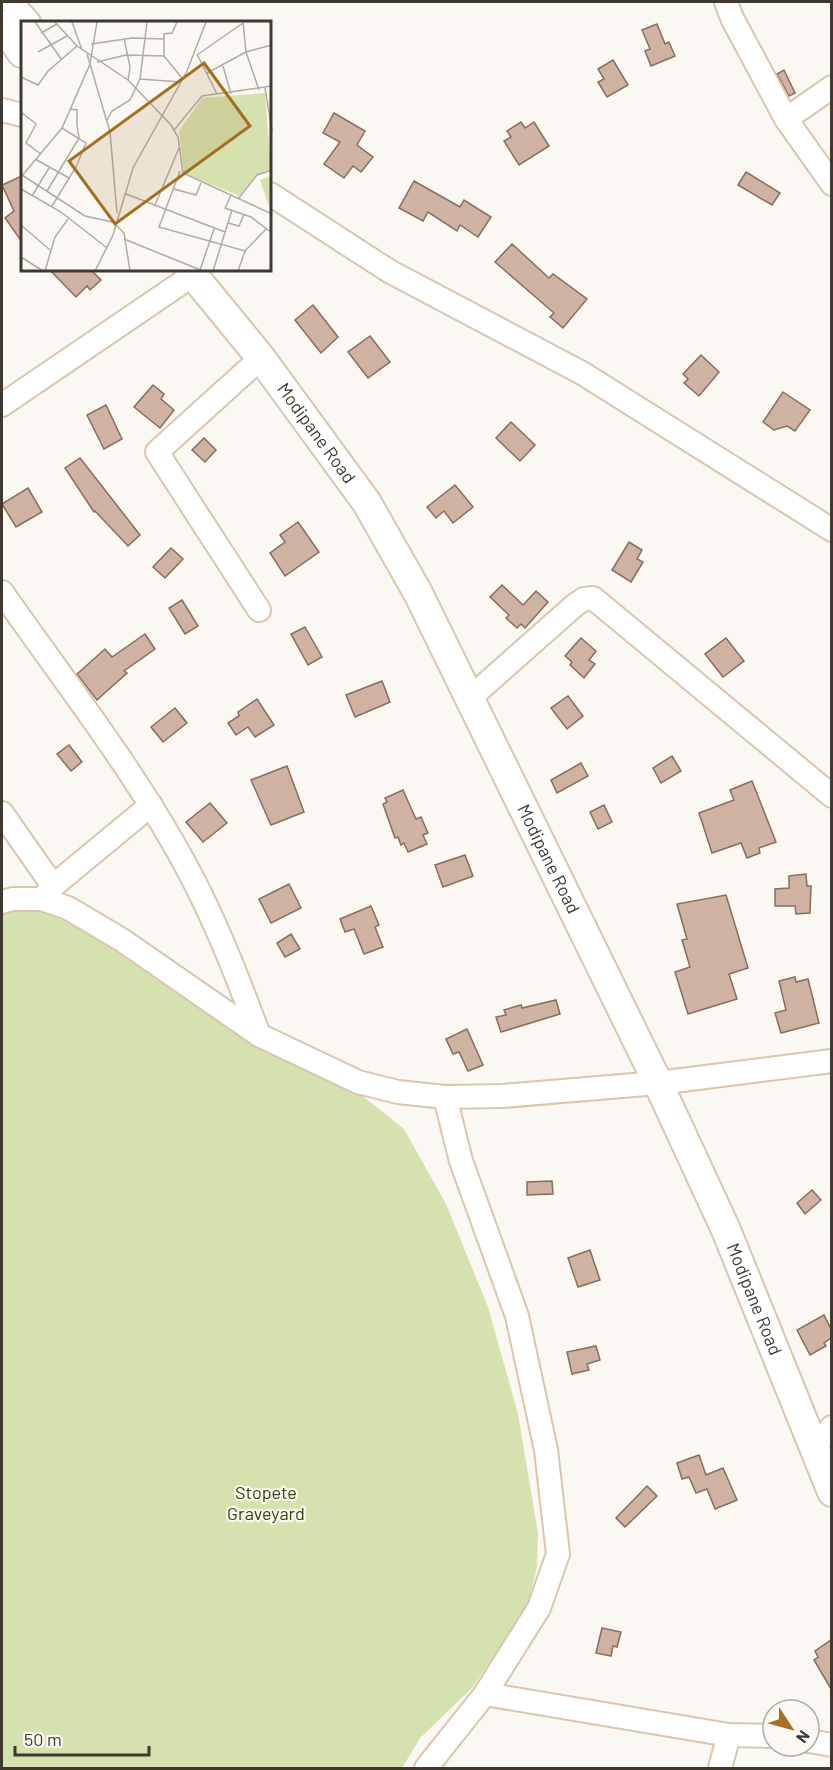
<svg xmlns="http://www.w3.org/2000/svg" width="833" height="1770" font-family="Barlow,sans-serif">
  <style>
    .green { fill: #d5e1ae }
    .building { fill: #cfb2a1; stroke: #886d5d; stroke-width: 1.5 }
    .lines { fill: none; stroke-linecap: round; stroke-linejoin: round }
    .minor-casing { stroke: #dbc5ad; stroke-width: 26 }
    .major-casing { stroke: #dbc5ad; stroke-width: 32 }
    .minor { stroke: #fff; stroke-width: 22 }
    .major { stroke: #fff; stroke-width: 28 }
    .labels { text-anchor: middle; stroke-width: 4.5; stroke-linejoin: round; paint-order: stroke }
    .street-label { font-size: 18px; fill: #41392f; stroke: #fbf7f2 }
    .park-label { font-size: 18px; fill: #374100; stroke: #fbf7f2 }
    .inset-road { fill: none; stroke: #b1aba4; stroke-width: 1.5 }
    .view { fill: #a17025; fill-opacity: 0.15; stroke: #a17025; stroke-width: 3 }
    .inset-edge { fill: none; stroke: #41392f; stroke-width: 3 }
  </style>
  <rect width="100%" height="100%" fill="#fbf7f2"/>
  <path class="green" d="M31,907l50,21 156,106 118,56 49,39 42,75 42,103 30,107 20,119 -1,35 -10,39 -55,81 -52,50 -18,30h-400v-858z"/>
  <g class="building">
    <path d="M657,24l8,20 4,-2 6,14 -24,10 -6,-15 5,-2 -8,-19z"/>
    <path d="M613,60l15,25 -21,12 -9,-15 6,-3 -6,-10z"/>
    <path d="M784,70l11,23 -6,3 -12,-22z"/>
    <path d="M334,113l31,18 -8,14 16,12 -12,15 -8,-6 -9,12 -20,-14 16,-22 -17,-9z"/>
    <path d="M521,122l4,6 9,-6 15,24 -30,19 -15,-24 7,-4 -4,-6z"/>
    <path d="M746,172l34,21 -8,12 -34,-20z"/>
    <path d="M22,176v66l-17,-24 9,-7 -12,-26z"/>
    <path d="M414,181l46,26 4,-7 27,17 -13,20 -18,-12 -3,6 -29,-19 -5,9 -24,-13z"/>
    <path d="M512,244l37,34 4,-4 34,25 -24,29 -13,-11 4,-4 -59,-51z"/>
    <path d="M50,270h41l10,10 -11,10 -3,-4 -11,11z"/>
    <path d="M313,305l25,32 -17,16 -26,-33z"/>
    <path d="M370,336l20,26 -22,16 -20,-26z"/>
    <path d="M701,355l18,17 -20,24 -15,-13 4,-4 -5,-5z"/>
    <path d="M153,385l11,9 -3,5 13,11 -14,18 -26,-21z"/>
    <path d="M783,392l27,18 -15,21 -8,-5 -13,4 -11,-8z"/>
    <path d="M106,405l16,34 -18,10 -17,-34z"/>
    <path d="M511,422l24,23 -15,16 -24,-23z"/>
    <path d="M204,438l12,12 -11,12 -13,-12z"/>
    <path d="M80,458l60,77 -12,11 -33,-35 -1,1 -29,-44z"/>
    <path d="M455,485l18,22 -20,16 -9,-12 -8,7 -9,-11z"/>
    <path d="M28,488l14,24 -26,15 -14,-23z"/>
    <path d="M298,522l21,30 -34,24 -15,-23 15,-11 -5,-7z"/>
    <path d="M629,542l13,8 -5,9 6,3 -12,20 -19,-12z"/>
    <path d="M171,548l12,11 -18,19 -12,-11z"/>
    <path d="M502,585l21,20 13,-14 12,11 -23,26 -4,-4 -4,4 -11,-10 3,-3 -19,-18z"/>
    <path d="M182,600l16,26 -13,8 -16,-26z"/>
    <path d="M305,627l17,30 -14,8 -17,-31z"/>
    <path d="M145,634l10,15 -31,22 3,2 -30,27 -20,-26 28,-25 7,8z"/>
    <path d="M581,638l15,13 -7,9 6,4 -11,14 -14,-13 2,-3 -7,-6z"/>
    <path d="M726,638l18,23 -21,16 -18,-23z"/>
    <path d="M382,681l8,21 -35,15 -9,-22z"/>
    <path d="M568,696l15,20 -16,13 -16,-21z"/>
    <path d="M257,699l17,26 -19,12 -7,-10 -12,8 -8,-12 11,-7 -1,-4z"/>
    <path d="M175,708l12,15 -24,19 -12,-15z"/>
    <path d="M69,745l13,17 -11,9 -14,-17z"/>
    <path d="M672,756l9,15 -20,12 -8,-15z"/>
    <path d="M581,763l7,13 -31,17 -6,-13z"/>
    <path d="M287,766l17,46 -33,13 -20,-45z"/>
    <path d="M752,781l24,61 -17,6 1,5 -13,5 -6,-15 -29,10 -13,-40 35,-13 -4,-10z"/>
    <path d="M403,790l13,29 5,-2 7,16 -5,2 4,9 -19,8 -4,-9 -3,2 -3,-8 -3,1 -12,-34 4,-2 -2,-4z"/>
    <path d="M210,803l17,20 -24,19 -17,-20z"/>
    <path d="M604,805l8,17 -14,7 -8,-17z"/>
    <path d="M465,855l8,21 -30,11 -8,-22z"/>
    <path d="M806,874l1,12h4l-1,27 -14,1 -1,-8h-20v-17l14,-1v-12z"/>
    <path d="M289,884l12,24 -30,15 -12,-24z"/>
    <path d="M726,895l22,73 -19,6 8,25 -49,15 -13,-42 15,-5 -8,-27 5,-1 -10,-35z"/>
    <path d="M371,906l8,19 -4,2 8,20 -19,7 -10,-25 -9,3 -5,-13z"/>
    <path d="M291,934l9,15 -15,8 -8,-14z"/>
    <path d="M795,977l1,5 12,-3 11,44 -38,10 -6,-20 11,-3 -7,-29z"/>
    <path d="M556,1000l4,14 -59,18 -5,-15 10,-2 -2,-5 17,-5 1,3z"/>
    <path d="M467,1029l16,36 -15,6 -9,-19 -6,2 -7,-15z"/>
    <path d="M552,1181l1,13 -26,1v-13z"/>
    <path d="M812,1190l9,10 -16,14 -8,-11z"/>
    <path d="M590,1250l10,30 -22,7 -10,-29z"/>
    <path d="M824,1315l7,14v9l-7,5 2,3 -16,9 -13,-25z"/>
    <path d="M596,1346l4,14 -13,4 2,6 -17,4 -5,-22z"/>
    <path d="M699,1455l7,20 17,-7 14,32 -22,9 -8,-20 -11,4 -7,-16 -7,2 -5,-16z"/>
    <path d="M647,1486l10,10 -32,31 -9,-9z"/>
    <path d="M602,1628l19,4 -4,15 -4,-1 -2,10 -15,-3z"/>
    <path d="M831,1640v49l-17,-29 4,-3 -3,-6z"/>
  </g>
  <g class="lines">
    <defs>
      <g id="minor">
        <path d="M726,2l6,16 54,101 46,65"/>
        <path d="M12,3l17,19"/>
        <path d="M2,110l20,5"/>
        <path d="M786,119l46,-32"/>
        <path d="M270,194l119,77 193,102 250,157"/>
        <path d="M2,405l191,-130"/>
        <path d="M2,592c62,89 131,176 183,272 30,55 52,112 74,171"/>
        <path d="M259,610l-102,-158 104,-94"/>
        <path d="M470,698l105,-93 9,-6 9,-1 239,198"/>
        <path d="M2,813l51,73"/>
        <path d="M42,899l11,-13 98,-81"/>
        <path d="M2,902l11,-3h29l26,9 54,32 137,95 99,47 40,10 47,5 58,-1 155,-13 174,-22"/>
        <path d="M814,1448l18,-21"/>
        <path d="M485,1694l244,41 44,1"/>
        <path d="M809,1741l23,4"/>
        <path d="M426,1768l59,-74 54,-86 19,-54 -12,-104 -29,-134 -56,-155 -16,-64"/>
        <path d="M720,1768l9,-33"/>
      </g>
      <g id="major">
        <path d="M2,25l20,28"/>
        <path id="s1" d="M189,270l72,88 106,145 51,90 240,490 68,147 106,262"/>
      </g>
    </defs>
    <use href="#minor" class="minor-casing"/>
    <use href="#major" class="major-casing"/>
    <use href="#minor" class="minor"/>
    <use href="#major" class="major"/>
  </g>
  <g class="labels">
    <g class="street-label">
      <text dy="6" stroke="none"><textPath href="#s1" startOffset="207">Modipane Road</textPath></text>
      <text dy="6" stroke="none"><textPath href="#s1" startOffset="693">Modipane Road</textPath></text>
      <text dy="6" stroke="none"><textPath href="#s1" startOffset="1179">Modipane Road</textPath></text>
    </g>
    <g class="park-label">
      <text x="266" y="1499">Stopete<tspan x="266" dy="21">Graveyard</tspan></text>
    </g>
  </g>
  <g transform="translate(21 21)">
    <rect width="250" height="250" fill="#fbf7f2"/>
    <path d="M244,72l6,76 -15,6 -17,21 -55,-23 -5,-42 23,-33zM250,155v27l-3,1 -8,-24z" fill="#d5e1ae"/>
    <path class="inset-road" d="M14,1l27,38M34,1l22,24 51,34 43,45 7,12 5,36 89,41M51,1l10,28M222,1l3,30 13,38M20,12l16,-9M103,17l6,29 -2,13M70,23l41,-6 32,1M17,31l29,-16M66,33l23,78 7,81M176,33l20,40M176,34l46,-32M143,35v-22l8,-1 5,-11M76,41l29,-7 38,1 18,22M202,45l8,28M186,52l39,-21 26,-7M0,56l17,8 10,-14 29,-25M119,58l40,3M244,67l7,43M49,88l7,1v15M0,91l15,12 -10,19 15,11M86,99l5,-9 18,-11 10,-21 7,-57M153,109l28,-34 70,-10M14,138l34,19M159,150l-21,56 86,24 21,-22M1,154l63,41 32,7M0,156l41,-49 28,-64 7,-42M0,168l40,23 46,36M153,168l22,6 5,-12M26,170l32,-53 -2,-13M105,173l99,38M210,174l-6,13 26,9 21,16M11,175l17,-28M217,178l19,-24 15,-5M134,184l24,-57M31,185l24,-39 10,-24 -24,-15M207,202l11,3 5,-12M0,204l29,25M95,204l8,8 6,38M103,218l79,32M0,236l22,14M179,249l14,-41M24,250l10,-34 13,-18M74,250l18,-36 20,-67 54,-97 19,-49M192,250l19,-61M217,250l7,-20"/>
    <path class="view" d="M183,42l46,63 -135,98 -46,-63z"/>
    <rect width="250" height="250" class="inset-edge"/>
  </g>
  <rect width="833" height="1770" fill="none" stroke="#41392f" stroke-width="6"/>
  <g transform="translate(791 1728) rotate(126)"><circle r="28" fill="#fbf7f2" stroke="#b1aba4" stroke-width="1.5"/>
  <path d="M0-4.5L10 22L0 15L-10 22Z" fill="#a17025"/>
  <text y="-9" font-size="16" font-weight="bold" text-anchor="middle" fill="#41392f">N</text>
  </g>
  <path d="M15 1746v9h134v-9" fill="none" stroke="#41392f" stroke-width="3"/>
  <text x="24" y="1746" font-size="18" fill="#41392f" stroke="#fbf7f2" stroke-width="4.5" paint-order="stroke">50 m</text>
</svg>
